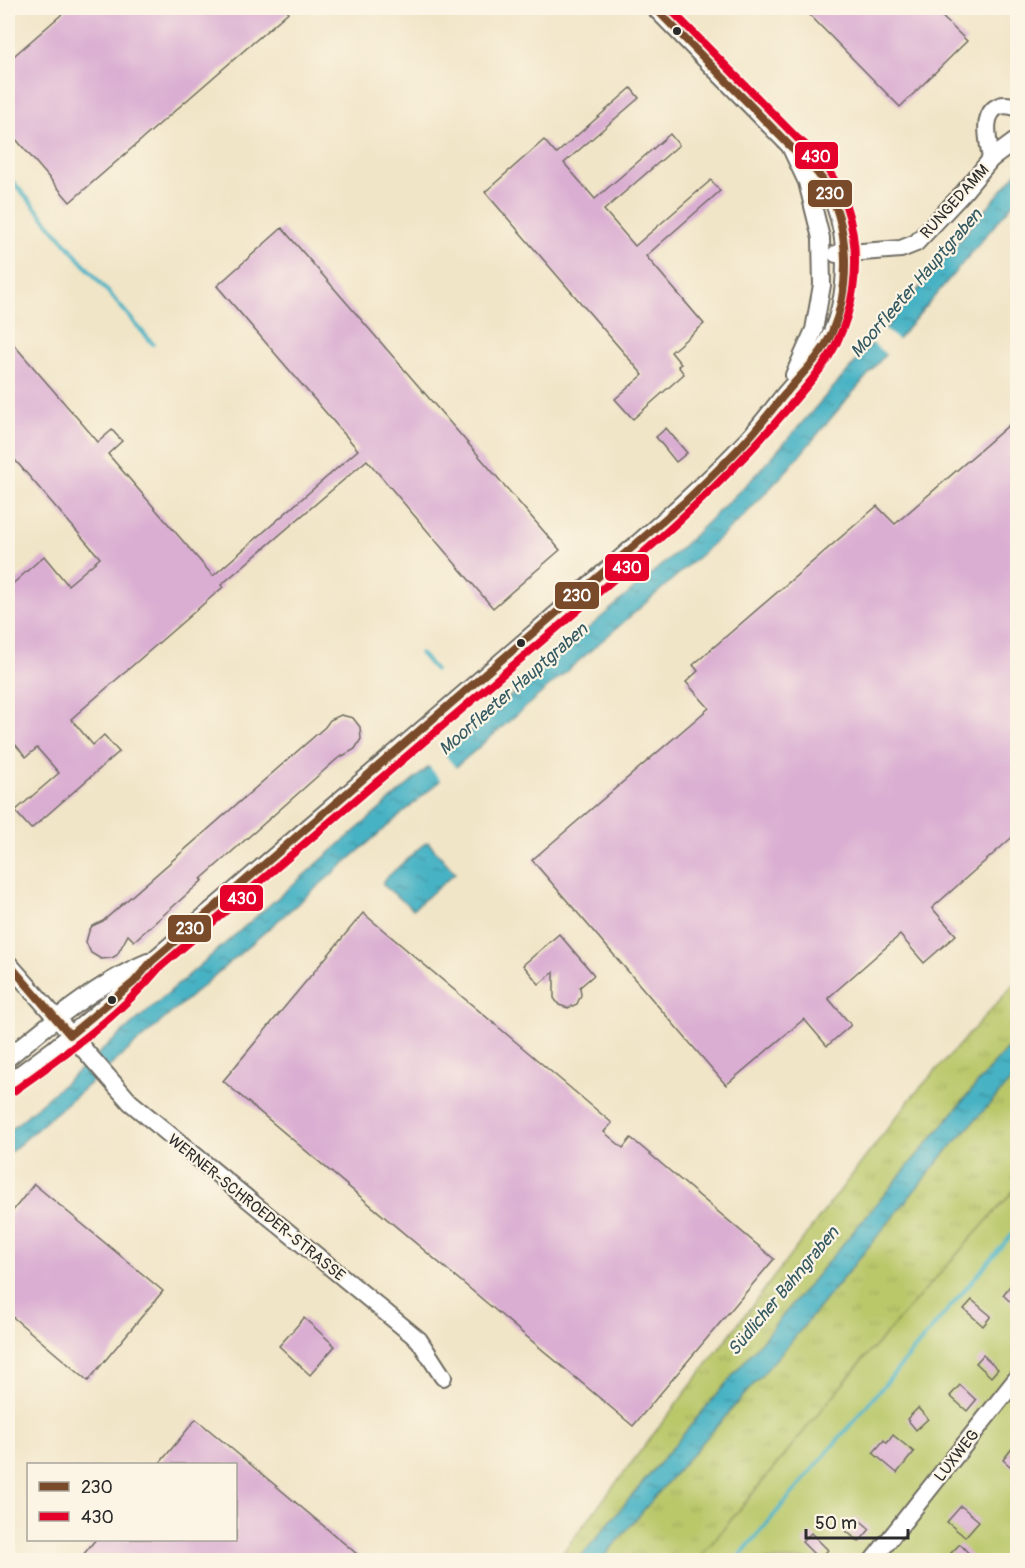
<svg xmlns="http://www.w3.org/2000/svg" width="1025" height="1568" font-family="Pangolin,sans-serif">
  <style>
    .grass { fill: url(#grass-tufts); stroke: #727a4a; stroke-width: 1.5 }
    .garden { fill: #bac86a; stroke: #727a4a; stroke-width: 1.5 }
    .water { fill: url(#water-ripples); stroke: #396e78; stroke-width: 1.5 }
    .pier { fill: #f1e5c7 }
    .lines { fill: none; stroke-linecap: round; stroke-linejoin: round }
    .stream { stroke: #47b2c4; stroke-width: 4 }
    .building { fill: #daaed2 }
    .minor-casing { stroke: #706c62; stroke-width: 20 }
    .minor { stroke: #fff; stroke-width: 16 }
    .bus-1-casing { stroke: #fcf5e5; stroke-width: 12 }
    .bus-2-casing { stroke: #fcf5e5; stroke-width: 12 }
    .bus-1 { stroke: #7a4b2a; stroke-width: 8 }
    .bus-2 { stroke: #e4002b; stroke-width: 8 }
    .bus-dot { fill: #2b2b2b; stroke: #fcf5e5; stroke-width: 2 }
    .labels { text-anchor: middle; stroke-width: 4.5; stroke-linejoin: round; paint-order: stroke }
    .street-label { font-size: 16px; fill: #2b2b2b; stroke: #fcf5e5 }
    .water-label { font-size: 18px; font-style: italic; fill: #355a61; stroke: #fcf5e5 }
    .line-badge { stroke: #fcf5e5; stroke-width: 2 }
    .badge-label { font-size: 16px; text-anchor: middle; font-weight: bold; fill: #fff }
  </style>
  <defs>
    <pattern id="grass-tufts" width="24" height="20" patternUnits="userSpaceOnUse" patternTransform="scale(1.5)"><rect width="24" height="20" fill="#bac86a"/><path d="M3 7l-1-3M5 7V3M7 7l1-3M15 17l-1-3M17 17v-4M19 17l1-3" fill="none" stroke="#a0ac5c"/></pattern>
    <pattern id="water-ripples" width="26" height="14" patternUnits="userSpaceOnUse" patternTransform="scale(1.5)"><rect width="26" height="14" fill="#47b2c4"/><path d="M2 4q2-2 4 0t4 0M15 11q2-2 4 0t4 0" fill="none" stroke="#3b919f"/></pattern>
  </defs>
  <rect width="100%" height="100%" fill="#fcf5e5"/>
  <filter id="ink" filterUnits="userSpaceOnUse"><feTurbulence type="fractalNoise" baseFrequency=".0167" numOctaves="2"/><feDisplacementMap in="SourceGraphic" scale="12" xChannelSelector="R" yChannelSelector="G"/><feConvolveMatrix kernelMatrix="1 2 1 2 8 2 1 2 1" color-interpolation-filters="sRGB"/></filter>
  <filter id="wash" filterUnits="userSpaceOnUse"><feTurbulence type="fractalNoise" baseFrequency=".008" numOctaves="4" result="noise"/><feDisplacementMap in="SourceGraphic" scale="24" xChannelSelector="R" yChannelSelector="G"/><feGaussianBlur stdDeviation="1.35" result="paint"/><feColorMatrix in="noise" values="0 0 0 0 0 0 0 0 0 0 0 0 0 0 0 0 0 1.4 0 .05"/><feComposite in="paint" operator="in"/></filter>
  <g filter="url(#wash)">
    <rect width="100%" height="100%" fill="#f1e5c7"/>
    <g class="grass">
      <path d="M1017,981v57l-24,27 -415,495h-21l354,-462z"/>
      <path d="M1017,1074v113l-155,174 -164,199h-97l63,-74 125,-142 157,-192z"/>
    </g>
    <path class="garden" d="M1017,1187v373h-319l164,-199z"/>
    <g class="water">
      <path d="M1017,172v27l-229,270 -45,48 -102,90 -633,547v-22l673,-584 74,-72 130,-147z"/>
      <path d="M428,842l27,31 -42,36 -30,-24v-4l42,-38z"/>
      <path d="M1017,1038v36l-71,78 -157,192 -125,142 -63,74h-23l415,-495z"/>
    </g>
    <g class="pier">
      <path d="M883,327l18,16 -12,14 -18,-15z"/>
      <path d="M442,752l15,17 -15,13 -14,-17z"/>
    </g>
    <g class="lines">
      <g class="stream">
        <path d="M8,176l145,168"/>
        <path d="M420,653l15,17"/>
        <path d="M736,1560l282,-333"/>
      </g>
    </g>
    <g id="blocks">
      <g class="building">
        <path d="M69,8h224l-223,194 -62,-72v-69z"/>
        <path d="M803,8h130l34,33 -67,66z"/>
        <path d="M631,88l8,10 -75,65 31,36 75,-65 9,11 -75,65 31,36 76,-66 9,11 -74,65 58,68 -33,28 10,12 -3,2 6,8 -51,45 -18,-20 28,-24 -158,-183 59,-52 12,14z"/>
        <path d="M282,228l278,322 -67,58 -126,-148 -146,125 2,2 -152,132 22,26 11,-10 15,17 -88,77 -16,-18 44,-38 -22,-25 -11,9 -18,-21v-148l36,-32 24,29 32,-27 -92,-106v-114l90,104 14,-12 10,11 -14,13 105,122 145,-126 -141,-164z"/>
        <path d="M1017,418v415l-85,75 24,27 -32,28 -24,-28 -72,63 23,27 -24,21 -23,-27 -78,66 -194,-225 177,-152 -23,-26 12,-11 -5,-6 184,-159 18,18z"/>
        <path d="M666,428l21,25 -11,9 -20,-25z"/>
        <path d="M341,715l12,3 7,9 1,12 -6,10 -18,10 -136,120 2,1 -69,61 -6,-6 -11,20 -5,3 -11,1 -10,-6 -5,-11 3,-11 3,-5 11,-5 222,-194 5,-7z"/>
        <path d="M363,913l249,210 -8,9 19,16 8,-10 143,121 -141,167 -410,-345z"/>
        <path d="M559,934l35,41 -14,12 1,8 -4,9 -9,4 -9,-3 -5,-7v-26l-15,12 -16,-19z"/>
        <path d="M34,1184l129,107 -75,90 -80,-68v-96z"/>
        <path d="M1017,1277v31l-14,-13z"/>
        <path d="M972,1300l19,16 -8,10 -19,-17z"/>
        <path d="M304,1318l31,28 -25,29 -31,-29z"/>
        <path d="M983,1355l15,14 -7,8 -15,-14z"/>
        <path d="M960,1385l16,15 -9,11 -17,-15z"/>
        <path d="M918,1408l10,11 -12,11 -9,-11z"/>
        <path d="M196,1419l54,45 114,96h-285l17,-21h140v-75h-77z"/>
        <path d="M893,1435l21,17 -17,21 -24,-20 11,-13 3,3z"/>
        <path d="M1017,1442v30l-14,-12z"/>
        <path d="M961,1506l18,15 -14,16 -18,-15z"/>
        <path d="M856,1517l14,12 -11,13 -14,-12z"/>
        <path d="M811,1533l17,17 -9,9 -17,-17z"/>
        <path d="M960,1544l15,16h-17l-7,-7z"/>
      </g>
    </g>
  </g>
  <g filter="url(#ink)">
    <use href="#blocks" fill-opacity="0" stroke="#706c62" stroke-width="1.5"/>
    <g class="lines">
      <defs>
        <g id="minor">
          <path d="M655,8l135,138 17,36 14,56 1,47 -8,45 -20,45"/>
          <path d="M991,159c-2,-16 -11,-45 8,-53 7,-2 12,-1 19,2"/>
          <path d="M836,254l65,-5 15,-6 47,-50 28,-34 27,-20"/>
          <path d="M8,963l122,139 289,238 24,37"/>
          <path d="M8,1058c40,-34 92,-76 140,-96"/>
          <path d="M8,1083l46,-34 80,-67 18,-21c142,-121 283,-242 424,-364 58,-51 119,-101 172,-158 13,-14 24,-29 36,-44 17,-20 37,-39 48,-63 25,-59 15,-149 -42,-186"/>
          <path d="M873,1560l145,-183"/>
        </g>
      </defs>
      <use href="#minor" class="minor-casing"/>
      <use href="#minor" class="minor"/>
      <defs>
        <path id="bus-1" d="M8,963l62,72 64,-53 18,-21 534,-460c23,-22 46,-44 67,-68 11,-13 21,-26 32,-39 16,-20 37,-38 47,-62 19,-45 18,-107 -8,-150 -9,-14 -21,-25 -34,-36l-135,-138"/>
        <path id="bus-2" d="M14,1091c51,-37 105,-75 145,-123 143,-121 285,-242 426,-364 72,-62 143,-125 204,-197 17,-21 36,-40 48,-65 32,-66 23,-158 -40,-204l-128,-130"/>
      </defs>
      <use href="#bus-1" class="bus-1-casing"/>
      <use href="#bus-2" class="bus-2-casing"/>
      <use href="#bus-1" class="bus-1"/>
      <use href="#bus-2" class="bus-2"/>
    </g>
  </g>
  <g class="bus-dot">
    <circle cx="677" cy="31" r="5"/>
    <circle cx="521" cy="643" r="5"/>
    <circle cx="112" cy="1000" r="5"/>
  </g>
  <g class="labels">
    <g class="street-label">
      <text transform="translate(954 201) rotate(-48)" y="6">RUNGEDAMM</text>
      <text transform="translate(257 1207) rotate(39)" y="6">WERNER-SCHROEDER-STRASSE</text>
      <text transform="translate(956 1455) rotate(-52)" y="6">LUXWEG</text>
    </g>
    <g class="water-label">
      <text transform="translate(916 283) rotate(-49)" y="6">Moorfleeter Hauptgraben</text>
      <text transform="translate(513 689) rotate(-41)" y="6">Moorfleeter Hauptgraben</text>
      <text transform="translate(783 1291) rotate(-50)" y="6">Südlicher Bahngraben</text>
    </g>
  </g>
  <g class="line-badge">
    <rect x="794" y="141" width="45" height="29" rx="6" fill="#e4002b"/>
    <rect x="807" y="179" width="46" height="29" rx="6" fill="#7a4b2a"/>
    <rect x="604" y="553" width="46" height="29" rx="6" fill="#e4002b"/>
    <rect x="554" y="581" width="46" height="29" rx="6" fill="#7a4b2a"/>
    <rect x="219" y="884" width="45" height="28" rx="6" fill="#e4002b"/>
    <rect x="167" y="914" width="45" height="29" rx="6" fill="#7a4b2a"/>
  </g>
  <g class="badge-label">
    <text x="816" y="162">430</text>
    <text x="830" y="199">230</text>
    <text x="627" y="573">430</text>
    <text x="577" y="601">230</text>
    <text x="242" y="904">430</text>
    <text x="190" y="934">230</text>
  </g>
  <rect width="1025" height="1568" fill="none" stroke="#fcf5e5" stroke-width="30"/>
  <rect x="27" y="1463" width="210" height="78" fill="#fcf5e5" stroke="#a8a49b" stroke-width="1.5"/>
  <rect x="39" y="1482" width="30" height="9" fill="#7a4b2a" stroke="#a8a49b" stroke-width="1.5"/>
  <text x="81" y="1493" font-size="18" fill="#2b2b2b">230</text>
  <rect x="39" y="1512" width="30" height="9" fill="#e4002b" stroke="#a8a49b" stroke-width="1.5"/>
  <text x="81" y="1523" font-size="18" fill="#2b2b2b">430</text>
  <path d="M806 1529v9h102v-9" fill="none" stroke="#2b2b2b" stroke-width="3"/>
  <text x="815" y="1529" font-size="18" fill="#2b2b2b" stroke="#fcf5e5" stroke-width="4.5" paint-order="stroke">50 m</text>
</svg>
